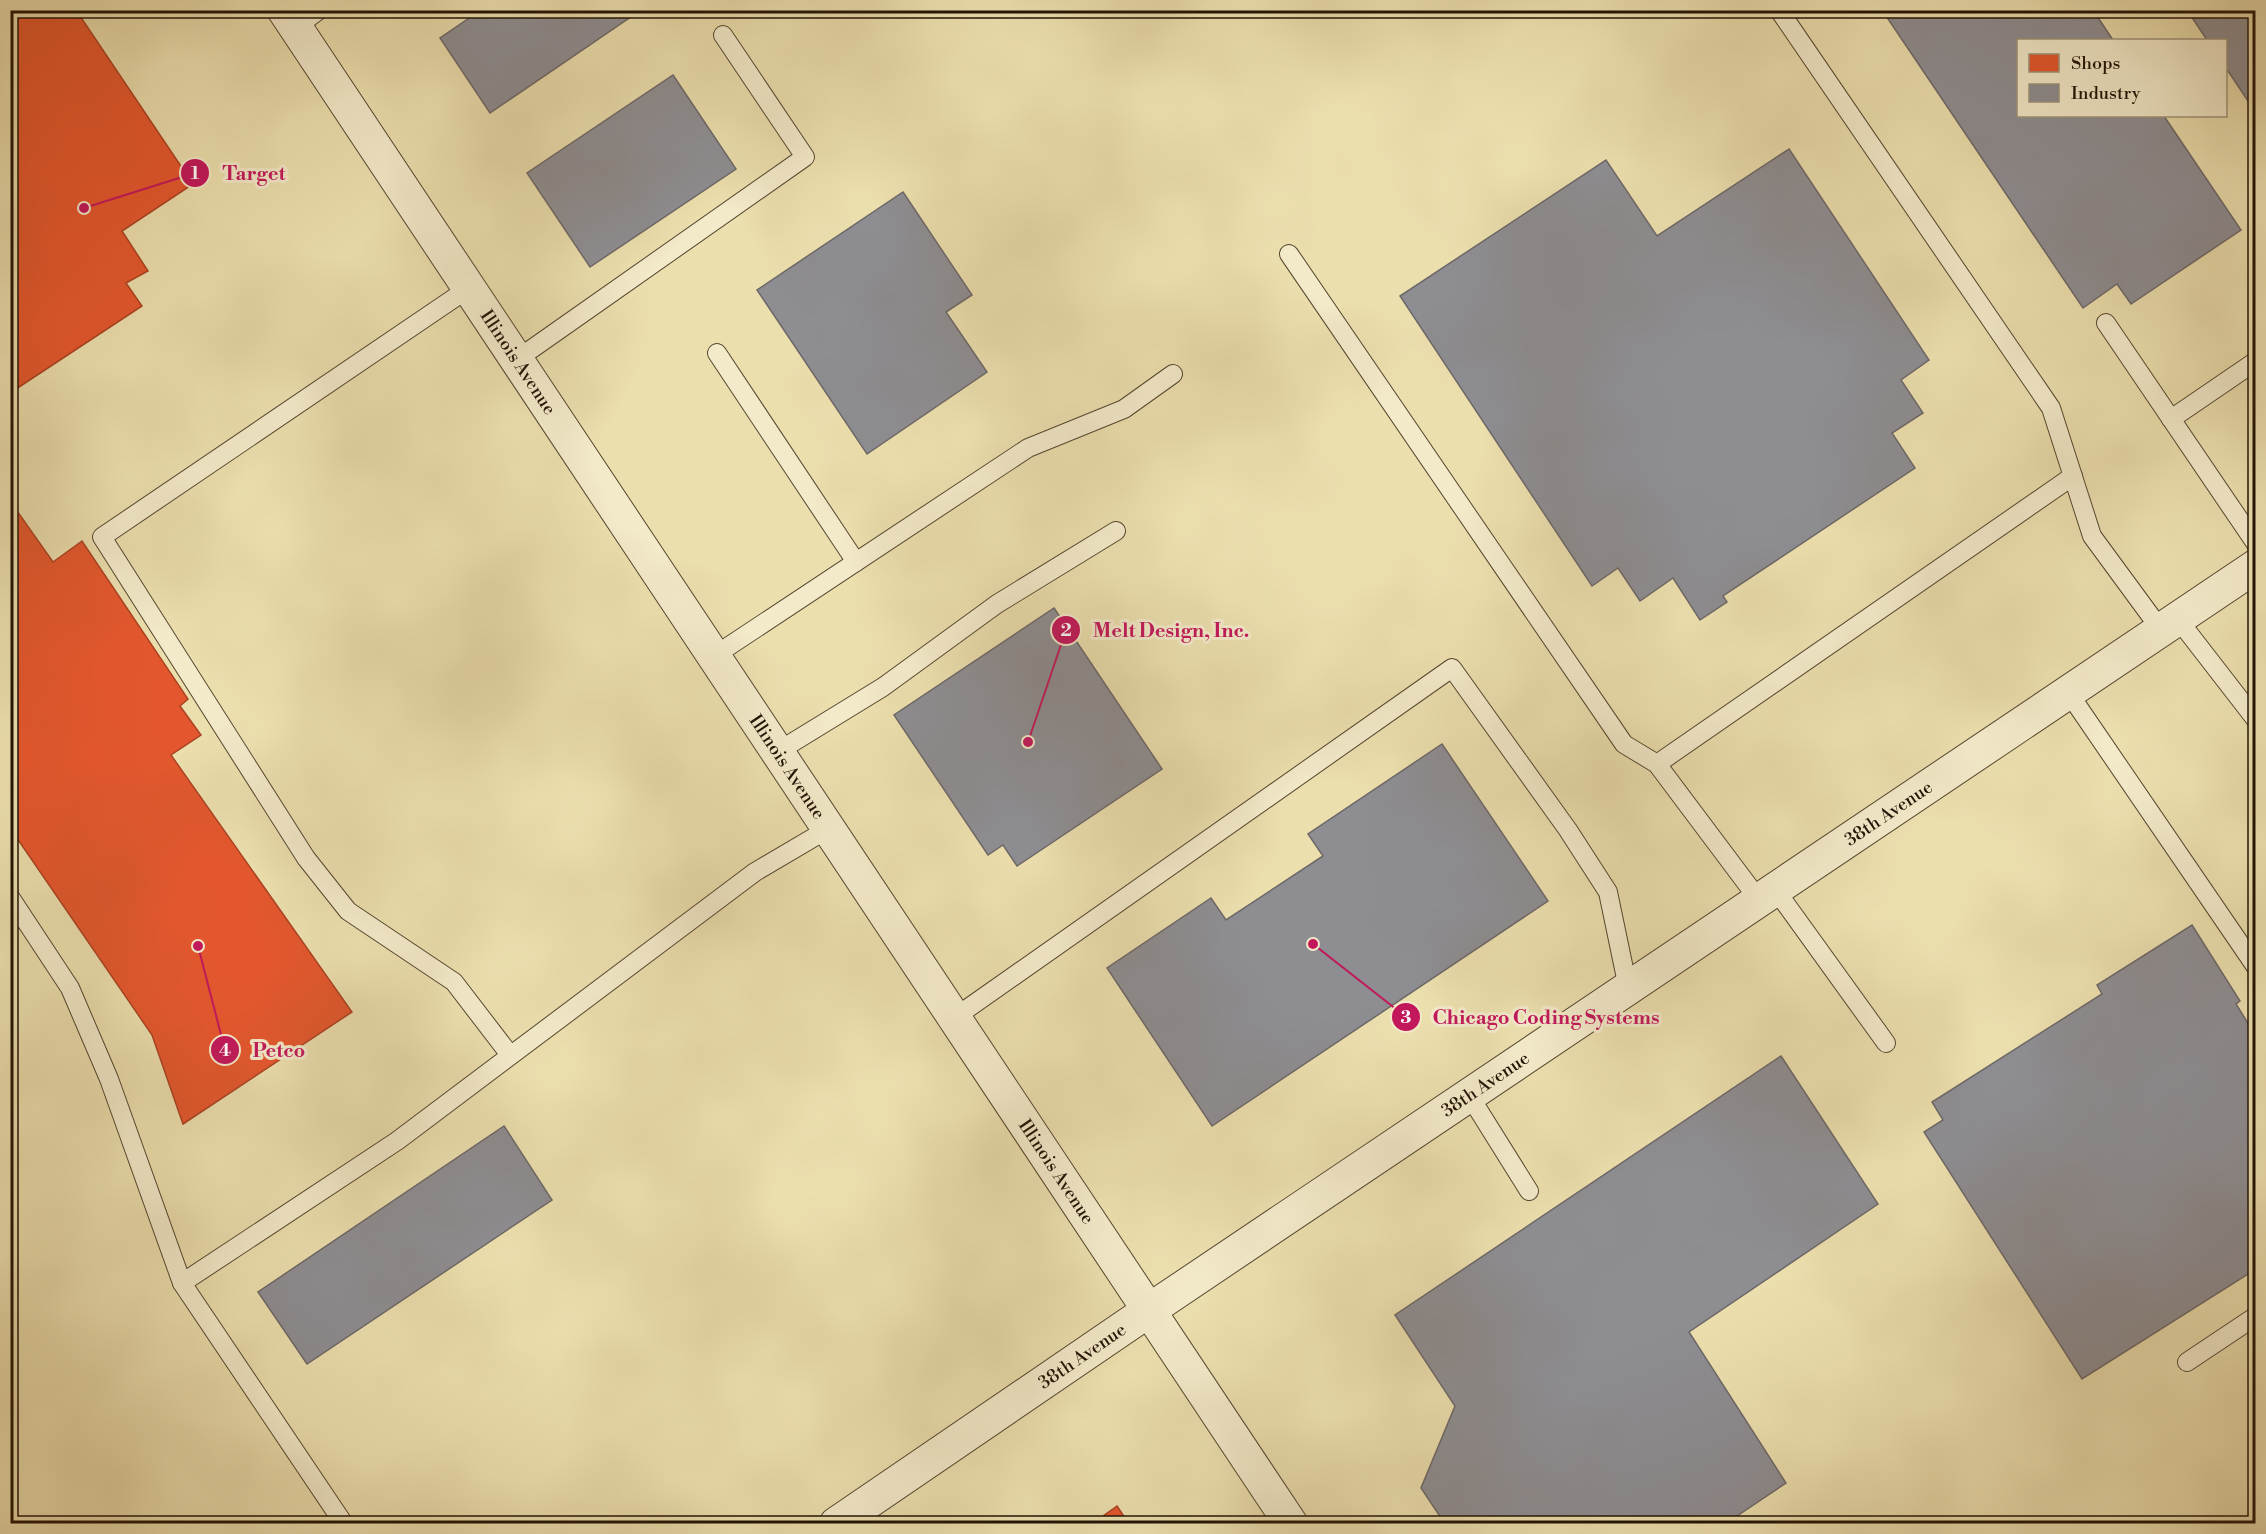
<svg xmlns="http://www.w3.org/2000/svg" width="2266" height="1534" font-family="'Libre Bodoni',serif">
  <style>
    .shops { fill: #e4572e; stroke: #aa4322; stroke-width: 1.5 }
    .industry { fill: #8d8d92; stroke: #6d6868; stroke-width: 1.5 }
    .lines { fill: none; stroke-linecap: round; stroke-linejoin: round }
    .lane-casing { stroke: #54462f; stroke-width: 20 }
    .street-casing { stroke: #54462f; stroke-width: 35 }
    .lane { stroke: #f3eaca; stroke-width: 18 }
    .street { stroke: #f3eaca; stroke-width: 33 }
    .labels { text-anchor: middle; stroke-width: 6; stroke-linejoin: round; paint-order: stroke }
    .street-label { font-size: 18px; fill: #211305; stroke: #f3eaca }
    .leader { fill: none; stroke: #c2185b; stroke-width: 2 }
    .callout-dot { fill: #c2185b; stroke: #f3eaca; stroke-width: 2 }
    .mark-label { font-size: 18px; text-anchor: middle; font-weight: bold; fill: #fff }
    .callout-label { font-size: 20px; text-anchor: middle; font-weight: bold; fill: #c2185b; stroke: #f3eaca; stroke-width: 6; stroke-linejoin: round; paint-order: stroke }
  </style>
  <rect width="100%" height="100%" fill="#ecdfae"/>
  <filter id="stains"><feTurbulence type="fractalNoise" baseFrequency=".00333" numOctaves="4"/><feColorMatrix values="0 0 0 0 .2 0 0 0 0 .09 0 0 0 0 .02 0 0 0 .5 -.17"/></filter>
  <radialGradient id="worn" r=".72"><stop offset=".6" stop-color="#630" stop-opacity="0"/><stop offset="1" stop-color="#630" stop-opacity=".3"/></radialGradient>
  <g class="shops">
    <path d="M10,10h66l117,174 -71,47 26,40 -22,12 16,23 -132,87z"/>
    <path d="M10,501l43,61 29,-21 106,158 -8,7 21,29 -30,20 181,257 -169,112 -31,-89 -142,-207z"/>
    <path d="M1117,1506l12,18h-37z"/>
  </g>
  <g class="industry">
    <path d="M481,10h160l-151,103 -50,-75z"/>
    <path d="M1882,10h211l20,30h-95v76h146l77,114 -110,74 -14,-20 -34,24z"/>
    <path d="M2187,10h69v103l-30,-45v-28h-19z"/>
    <path d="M673,75l63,94 -146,98 -63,-94z"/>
    <path d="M1789,149l140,211 -28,20 22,33 -31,20 23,35 -192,128 4,6 -27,18 -27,-42 -33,23 -22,-33 -26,18 -192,-290 206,-136 51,76z"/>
    <path d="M903,192l69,103 -26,17 41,60 -120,82 -110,-164z"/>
    <path d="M1054,608l108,161 -145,97 -14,-21 -15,10 -94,-140z"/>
    <path d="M1442,744l106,157 -336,225 -105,-158 104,-70 15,22 97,-64 -15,-22z"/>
    <path d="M2192,925l48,76 -4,3 20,32v233l-174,110 -158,-247 19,-12 -11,-18 170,-108 -5,-9z"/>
    <path d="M1781,1056l97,148 -189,128 97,151 -61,41h-280l-24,-36 34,-82 -60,-91z"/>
    <path d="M504,1126l48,74 -245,164 -49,-72z"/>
  </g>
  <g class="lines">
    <defs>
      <g id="lane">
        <path d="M1779,10l272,398 41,128 69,94"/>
        <path d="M295,28l24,-18"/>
        <path d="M1289,254l335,490 33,20 102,136"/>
        <path d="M469,288l-367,249 204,321 42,53 106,71 56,73"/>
        <path d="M2106,323l150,221"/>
        <path d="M717,353l139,209"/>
        <path d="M516,360l289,-203 -82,-122"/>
        <path d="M2171,419l85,-58"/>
        <path d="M2177,618l79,102"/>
        <path d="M714,656l314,-208 96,-39 49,-35"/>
        <path d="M2068,692l188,275"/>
        <path d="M777,752l106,-65 114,-83 119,-73"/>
        <path d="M1657,764l416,-288"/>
        <path d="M1775,889l111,154"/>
        <path d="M10,897l60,91 39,91 73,204 162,241"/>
        <path d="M954,1018l498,-350 116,162 40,62 20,96"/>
        <path d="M1469,1095l60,96"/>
        <path d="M182,1283l215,-142 358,-269 73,-43"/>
        <path d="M2187,1362l69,-46"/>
      </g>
      <g id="street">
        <path id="s1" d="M284,10l1007,1514"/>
        <path id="s2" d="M836,1524l312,-213 1108,-745"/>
      </g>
    </defs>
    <use href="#lane" class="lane-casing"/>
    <use href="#street" class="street-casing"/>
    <use href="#lane" class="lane"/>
    <use href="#street" class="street"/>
  </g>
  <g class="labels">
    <g class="street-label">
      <text dy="6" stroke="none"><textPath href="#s1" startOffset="423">Illinois Avenue</textPath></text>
      <text dy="6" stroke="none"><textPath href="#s1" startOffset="909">Illinois Avenue</textPath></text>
      <text dy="6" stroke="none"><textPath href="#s2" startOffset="1270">38th Avenue</textPath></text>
      <text dy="6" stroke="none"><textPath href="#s2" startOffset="784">38th Avenue</textPath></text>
      <text dy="6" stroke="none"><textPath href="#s1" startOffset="1395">Illinois Avenue</textPath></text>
      <text dy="6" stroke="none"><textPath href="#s2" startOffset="298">38th Avenue</textPath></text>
    </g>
  </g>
  <path class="leader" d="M84 208L195 173M1028 742L1066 630M1313 944L1406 1017M198 946L225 1050"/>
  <g class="callout-dot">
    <circle cx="84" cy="208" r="6"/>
    <circle cx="1028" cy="742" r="6"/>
    <circle cx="1313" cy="944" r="6"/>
    <circle cx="198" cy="946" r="6"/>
    <circle cx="195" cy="173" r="15"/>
    <circle cx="1066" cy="630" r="15"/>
    <circle cx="1406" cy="1017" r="15"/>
    <circle cx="225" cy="1050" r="15"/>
  </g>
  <g class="mark-label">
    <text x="195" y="179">1</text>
    <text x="1066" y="636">2</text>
    <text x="1406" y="1023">3</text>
    <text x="225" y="1056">4</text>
  </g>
  <g class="callout-label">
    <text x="254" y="180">Target</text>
    <text x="1171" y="637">Melt Design, Inc.</text>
    <text x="1546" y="1024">Chicago Coding Systems</text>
    <text x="279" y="1057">Petco</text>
  </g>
  <rect width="2266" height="1534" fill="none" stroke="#ecdfae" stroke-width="36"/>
  <rect x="12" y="12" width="2242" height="1510" fill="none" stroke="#211305" stroke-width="3"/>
  <rect x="18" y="18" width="2230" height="1498" fill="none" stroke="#211305" stroke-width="1.5"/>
  <rect x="2017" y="39" width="210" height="78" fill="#f3eaca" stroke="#9f947b" stroke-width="1.5"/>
  <rect x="2029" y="54" width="30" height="18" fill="#e4572e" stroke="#9f947b" stroke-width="1.5"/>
  <text x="2071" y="69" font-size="18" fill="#211305">Shops</text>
  <rect x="2029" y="84" width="30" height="18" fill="#8d8d92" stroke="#9f947b" stroke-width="1.5"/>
  <text x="2071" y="99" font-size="18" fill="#211305">Industry</text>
  <rect width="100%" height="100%" filter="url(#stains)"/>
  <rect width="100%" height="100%" fill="url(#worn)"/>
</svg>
